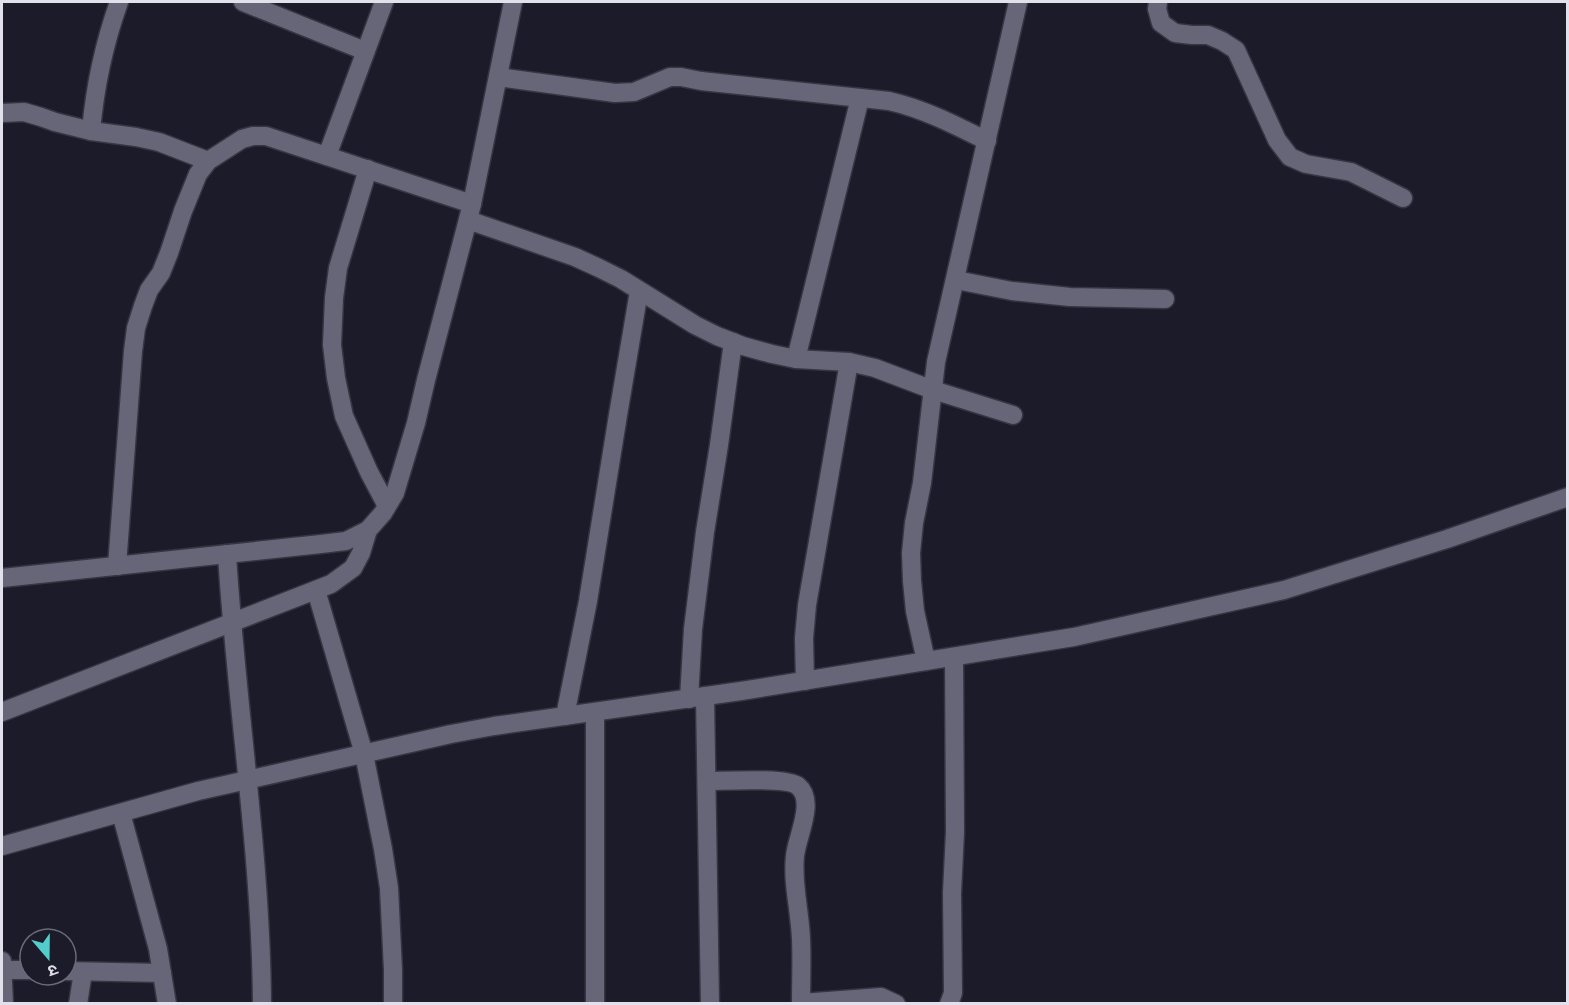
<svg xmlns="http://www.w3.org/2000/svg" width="1569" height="1005" font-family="'PT Sans Narrow','Noto Sans Devanagari',sans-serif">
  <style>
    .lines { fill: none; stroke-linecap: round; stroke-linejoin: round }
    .minor-casing { stroke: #373542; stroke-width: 21 }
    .minor { stroke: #676678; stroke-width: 18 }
  </style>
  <rect width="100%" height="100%" fill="#1c1b29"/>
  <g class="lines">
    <defs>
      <g id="minor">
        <path d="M243,2l122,49"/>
        <path d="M1158,2l-1,7 4,14 14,10 17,2h16l14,6 14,9 41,90 13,17 16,7 45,8 52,26"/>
        <path d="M498,77l117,16 19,-1 36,-15h11l20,4 188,20c35,8 66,24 98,40"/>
        <path d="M2,113l22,-1 17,5 14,5 36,9 45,6 23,5 49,19"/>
        <path d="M91,131c4,-45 13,-87 28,-129"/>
        <path d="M327,156l57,-154"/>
        <path d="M368,169l-30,99 -4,30 -2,47 4,33 8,38 25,56 18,34"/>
        <path d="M468,220l107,37 24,11 22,11 74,46 22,11 26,10 29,8 24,5 53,3 26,6 58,22 80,25"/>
        <path d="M956,280l56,11 58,6 95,2"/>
        <path d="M796,359l64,-261"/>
        <path d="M227,554c9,150 34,299 35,450"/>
        <path d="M117,566l16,-215 3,-23 7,-22 6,-16 12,-17 8,-20 14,-42 15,-37 10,-13 34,-22 11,-3h13l206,68"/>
        <path d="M2,578l319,-34 25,-3 22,-11 15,-17 12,-20 21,-70 10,-43 46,-176 41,-202"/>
        <path d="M316,590l48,164 19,95 6,39 4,82v34"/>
        <path d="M926,661l-11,-50 -3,-30 -1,-28 3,-30 8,-40 14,-121 82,-360"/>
        <path d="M805,681l-1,-43 3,-33 42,-243"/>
        <path d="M705,696l5,308"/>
        <path d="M689,699l4,-70 12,-97 14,-87 14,-103"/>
        <path d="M2,712l329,-128 22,-16 8,-15 7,-23"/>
        <path d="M565,716l23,-115 30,-186 21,-124"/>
        <path d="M707,781c16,0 80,-4 91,5 18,15 -1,50 -3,70 -3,27 5,55 6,83 1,21 0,43 0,65"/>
        <path d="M121,813l37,136 9,55"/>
        <path d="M2,846l196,-55 253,-57 43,-8 247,-35 333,-54 210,-47 163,-51 121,-42"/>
        <path d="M2,961l2,43"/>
        <path d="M2,970h28"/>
        <path d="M66,971l96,2"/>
        <path d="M801,1003l80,-6 15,7"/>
        <path d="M78,1004l5,-32"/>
        <path d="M595,1004v-292"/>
        <path d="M949,1004l4,-11 -1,-100 3,-61 -1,-175"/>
      </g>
    </defs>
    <use href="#minor" class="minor-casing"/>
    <use href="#minor" class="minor"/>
  </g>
  <rect width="1569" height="1005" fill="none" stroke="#e1e0eb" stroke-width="6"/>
  <g transform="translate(48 957) rotate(160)"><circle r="28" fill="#1c1b29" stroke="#6b6a77" stroke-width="1.5"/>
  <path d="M0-4.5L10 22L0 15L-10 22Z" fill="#53cdcb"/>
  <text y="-9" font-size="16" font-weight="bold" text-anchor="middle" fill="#e1e0eb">उ</text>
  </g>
</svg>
